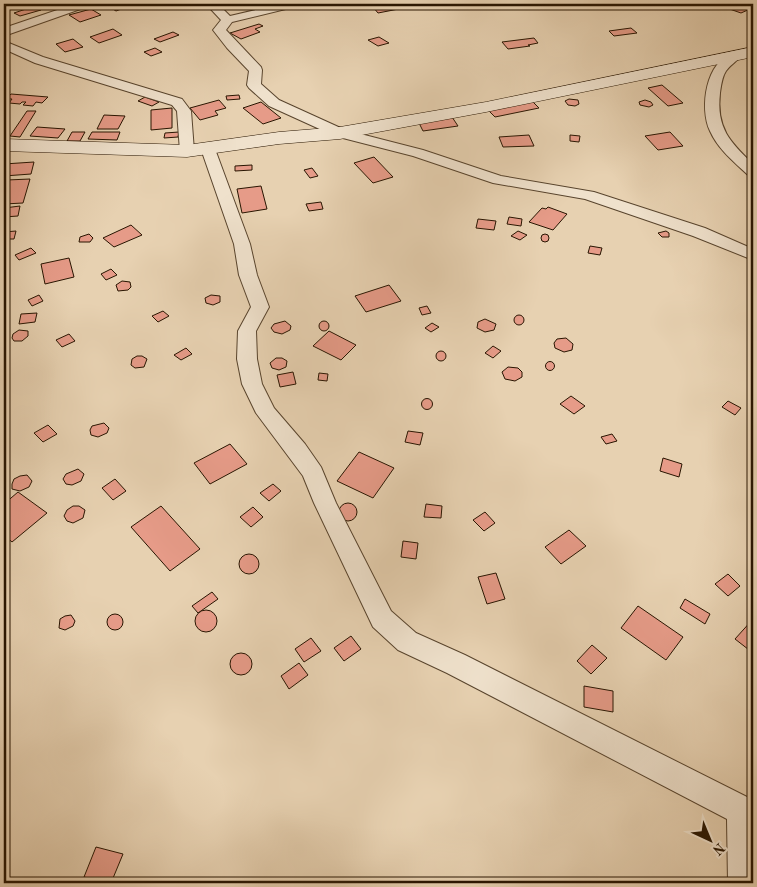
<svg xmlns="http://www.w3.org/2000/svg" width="757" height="887" font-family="'Old Standard TT',serif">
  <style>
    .building { fill: #e69b88; stroke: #281501 }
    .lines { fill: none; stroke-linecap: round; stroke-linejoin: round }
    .street-casing { stroke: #58442d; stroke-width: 2 }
    .secondary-casing { stroke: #281501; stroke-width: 1 }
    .street { fill: #efe1cc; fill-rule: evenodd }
    .secondary { fill: #efe1cc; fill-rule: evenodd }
  </style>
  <rect width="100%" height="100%" fill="#e7d1b1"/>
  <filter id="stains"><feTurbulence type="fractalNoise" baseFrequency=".004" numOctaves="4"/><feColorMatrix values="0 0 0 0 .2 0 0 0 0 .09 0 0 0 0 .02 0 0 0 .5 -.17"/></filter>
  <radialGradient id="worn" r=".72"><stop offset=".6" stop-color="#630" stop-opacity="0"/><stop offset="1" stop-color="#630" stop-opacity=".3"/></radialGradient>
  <g class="building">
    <path d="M105,4h27h-2l2,1 -16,6z"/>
    <path d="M394,4h19l1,2 -36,7 -5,-6z"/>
    <path d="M726,4h10l14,5 -9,4 -20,-7z"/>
    <path d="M35,6l6,4 -21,6 -6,-3z"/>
    <path d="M91,9l10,6 -21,7 -11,-7z"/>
    <path d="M259,24l4,2 -8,3 5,3 -19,7 -11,-6z"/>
    <path d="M631,28l6,5 -23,3 -5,-5z"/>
    <path d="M113,29l9,6 -23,8 -9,-6z"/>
    <path d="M173,32l6,3 -19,7 -6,-3z"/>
    <path d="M379,37l10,6 -11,3 -10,-6z"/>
    <path d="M534,38l4,5 -10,2 2,1 -22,3 -6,-7z"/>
    <path d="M73,39l10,8 -18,5 -9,-8z"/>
    <path d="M155,48l7,4 -11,4 -7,-4z"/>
    <path d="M662,85l21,18 -15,3 -20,-18z"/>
    <path d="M11,94l37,3 -6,6 -6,-1 -3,4 -10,-1 3,-3h-4l-2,2 -11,-1 3,-4h-6z"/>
    <path d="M239,95l1,4 -13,1 -1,-4z"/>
    <path d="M145,97l14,5 -7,4 -14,-5z"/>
    <path d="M569,99l9,1 1,4 -4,2 -7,-1 -3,-4z"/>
    <path d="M219,100l7,8 -11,3 3,4 -18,5 -10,-12z"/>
    <path d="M645,100l6,2 2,3 -4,2 -9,-2 -1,-3z"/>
    <path d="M532,101l7,7 -44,9 -7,-7z"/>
    <path d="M261,102l20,16 -18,6 -20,-16z"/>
    <path d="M172,108v20l-21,2v-20z"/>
    <path d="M27,111h9l-16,26 -10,-1z"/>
    <path d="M104,115l21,1 -7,13h-21z"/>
    <path d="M452,117l6,9 -35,5 -5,-10z"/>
    <path d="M37,127l28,2 -7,9 -28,-2z"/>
    <path d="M72,132h13l-5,9h-13z"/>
    <path d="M92,132h28l-3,8 -29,-1z"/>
    <path d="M179,132l-1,5 -14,1 1,-5z"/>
    <path d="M670,132l13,14 -25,4 -13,-14z"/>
    <path d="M529,135l5,11 -31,1 -4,-10z"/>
    <path d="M570,135l10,1 -1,6 -9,-1z"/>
    <path d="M374,157l19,20 -20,6 -19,-20z"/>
    <path d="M34,162l-3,12 -27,2v-12z"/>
    <path d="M252,165v5l-17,1v-5z"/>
    <path d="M312,168l6,8 -8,2 -6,-8z"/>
    <path d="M30,179l-7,24 -19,1v-14l3,-10z"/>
    <path d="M261,186l6,23 -25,4 -5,-24z"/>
    <path d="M321,202l2,7 -14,2 -3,-7z"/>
    <path d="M20,206l-2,10 -14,1v-9z"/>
    <path d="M548,207l19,7 -14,16 -24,-8 13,-14 4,1z"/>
    <path d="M509,217l13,2 -1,7 -14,-2z"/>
    <path d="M478,219l18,2 -2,9 -18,-2z"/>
    <path d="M131,225l11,10 -28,12 -11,-9z"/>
    <path d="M16,231l-2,8h-10v-7z"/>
    <path d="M518,231l9,4 -7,5 -9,-4z"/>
    <path d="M666,231l3,2v4h-7l-4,-4z"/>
    <circle cx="545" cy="238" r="4"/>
    <path d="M89,234l4,4 -3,4h-11l1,-5z"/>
    <path d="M590,246l12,2 -2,7 -12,-2z"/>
    <path d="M31,248l5,5 -17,7 -4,-5z"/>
    <path d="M69,258l5,19 -29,7 -4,-20z"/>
    <path d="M111,269l6,6 -11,5 -5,-6z"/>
    <path d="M122,281l8,1 1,5 -3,3 -10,1 -2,-6z"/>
    <path d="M389,285l12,16 -35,11 -11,-16z"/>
    <path d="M39,295l4,6 -11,5 -4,-6z"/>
    <path d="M211,295l9,1v6l-7,3 -7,-2 -1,-5z"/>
    <path d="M427,306l4,7 -9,2 -3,-7z"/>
    <path d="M163,311l6,5 -11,6 -6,-6z"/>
    <path d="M37,313l-2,9 -16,2 2,-10z"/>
    <circle cx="519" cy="320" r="5"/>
    <path d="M485,319l11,5 -2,6 -9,2 -8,-4 1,-6z"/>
    <circle cx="324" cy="326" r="5"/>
    <path d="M285,321l6,5 -1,4 -8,4 -8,-2 -3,-4 3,-4z"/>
    <path d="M432,323l7,4 -8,5 -6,-4z"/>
    <path d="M19,330l9,1v5l-6,5h-8l-2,-3 1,-4z"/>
    <path d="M329,331l27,14 -15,15 -28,-14z"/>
    <path d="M69,334l6,7 -13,6 -6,-7z"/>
    <path d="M566,338l7,6 -1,6 -8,2 -9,-4 -1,-5 3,-4z"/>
    <path d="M493,346l8,5 -8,7 -8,-5z"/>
    <path d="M186,348l6,6 -11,6 -7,-5z"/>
    <circle cx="441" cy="356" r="5"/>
    <path d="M137,356h5l5,3 -3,8 -9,1 -4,-3 1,-6z"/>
    <path d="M276,358h6l5,3 -1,6 -7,3 -7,-2 -2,-5z"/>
    <circle cx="550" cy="366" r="4.5"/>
    <path d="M508,367l10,1 4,4v5l-7,4 -10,-2 -3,-7z"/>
    <path d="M293,372l3,12 -16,3 -3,-12z"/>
    <path d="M319,373l9,1 -1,7 -9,-1z"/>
    <path d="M571,396l14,10 -11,8 -14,-10z"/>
    <circle cx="427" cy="404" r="5.5"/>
    <path d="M728,401l13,7 -6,7 -13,-8z"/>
    <path d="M104,423l5,5 -2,5 -9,4 -7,-2 -1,-5 2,-4z"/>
    <path d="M48,425l9,9 -14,8 -9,-9z"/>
    <path d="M408,431l15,2 -3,12 -15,-3z"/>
    <path d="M612,434l5,7 -11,3 -5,-7z"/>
    <path d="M230,444l17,20 -37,20 -16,-21z"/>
    <path d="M359,452l35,16 -21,30 -36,-17z"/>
    <path d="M663,458l19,6 -3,13 -19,-6z"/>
    <path d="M78,469l6,5 -3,7 -9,4 -6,-1 -3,-5 3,-5z"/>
    <path d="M27,475l5,6 -3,6 -9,4 -8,-2v-5l2,-5 6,-3z"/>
    <path d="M115,479l11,12 -13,9 -11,-12z"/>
    <path d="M273,484l8,7 -12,10 -9,-8z"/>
    <path d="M18,492l29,21 -35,29 -8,-7v-31z"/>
    <circle cx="348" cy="512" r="9"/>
    <path d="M426,504l16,2 -1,12 -17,-1z"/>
    <path d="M73,506h6l6,4 -2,8 -10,5 -6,-2 -3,-5 3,-6z"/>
    <path d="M161,506l39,43 -30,22 -39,-44z"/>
    <path d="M253,507l10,10 -12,10 -11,-10z"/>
    <path d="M485,512l10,11 -11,8 -11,-11z"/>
    <path d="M569,530l17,16 -25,18 -16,-17z"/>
    <path d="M403,541l15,2 -2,16 -15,-2z"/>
    <circle cx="249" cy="564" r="10"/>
    <path d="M496,573l9,26 -18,5 -9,-27z"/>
    <path d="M728,574l12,12 -12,10 -13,-12z"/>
    <path d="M212,592l6,7 -20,14 -6,-7z"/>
    <path d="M685,599l25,15 -5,10 -25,-16z"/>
    <path d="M638,606l45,31 -17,23 -45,-32z"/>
    <circle cx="206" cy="621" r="11"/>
    <circle cx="115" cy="622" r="8"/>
    <path d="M71,615l4,6 -2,5 -8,4 -6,-2 1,-9 5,-3z"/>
    <path d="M753,619v34l-18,-14z"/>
    <path d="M351,636l10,13 -17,12 -10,-13z"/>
    <path d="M311,638l10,13 -17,11 -9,-13z"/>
    <path d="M592,645l15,13 -16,16 -14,-13z"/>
    <circle cx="241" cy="664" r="11"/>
    <path d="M299,663l9,12 -19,14 -8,-13z"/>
    <path d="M584,686l29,5v21l-29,-5z"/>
    <path d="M96,847l27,7 -12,29 -27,-6z"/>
  </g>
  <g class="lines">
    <defs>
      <g id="street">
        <path d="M75,4h16l-2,2 -85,30v-8z"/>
        <path d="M206,4h12l12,12 51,-12h19l-2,2 -66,16 -6,8 35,37 1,3 -1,14 18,16 66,30 78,20 78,26 93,16 111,36 48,21v11l-60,-24 -108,-37 -92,-16 -80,-27 -78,-20 -66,-30 -20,-18 -2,-3 2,-14 -22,-23 -14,-18 8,-10z"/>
        <path d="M4,41l39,16 139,42 9,12 3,40 -2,3h-10l-2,-3 -3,-40 -5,-6 -137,-42 -31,-14z"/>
        <path d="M734,53l6,4c-4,5 -10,8 -14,14 -4,6 -5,15 -6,22 -4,35 10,49 33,71v13l-5,-2c-14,-13 -30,-26 -38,-44 -11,-23 -4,-71 24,-78z"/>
        <path d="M208,145l5,1 2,3 35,95 7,31 12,32 -13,24 1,28 5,25 12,24 31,36 16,23 15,36 55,108 25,22 49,22 288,145v83h-25l-1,-64 -280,-146 -49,-23 -25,-23 -59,-124 -11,-27 -47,-63 -14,-29 -5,-25 1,-28 13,-24 -12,-32 -5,-31 -33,-95 2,-3z"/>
      </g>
      <path id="secondary" d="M753,47v10l-267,55 -146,27 -61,5 -92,13 -183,-6v-12l183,6 92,-13 61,-5 146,-25z"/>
    </defs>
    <use href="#street" class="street-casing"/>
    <use href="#secondary" class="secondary-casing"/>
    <use href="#street" class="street"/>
    <use href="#secondary" class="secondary"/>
  </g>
  <rect width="757" height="887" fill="none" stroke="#e7d1b1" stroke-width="20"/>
  <rect x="5" y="5" width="747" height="877" fill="none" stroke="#281501" stroke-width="2.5"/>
  <rect x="10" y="10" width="737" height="867" fill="none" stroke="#281501"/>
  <g transform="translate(710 840) rotate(136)" stroke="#efe1cc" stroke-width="4" paint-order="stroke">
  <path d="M0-4L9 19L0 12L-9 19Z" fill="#281501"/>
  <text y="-8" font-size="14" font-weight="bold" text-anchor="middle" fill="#281501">N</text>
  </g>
  <rect width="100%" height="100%" filter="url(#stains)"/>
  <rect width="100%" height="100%" fill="url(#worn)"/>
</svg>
